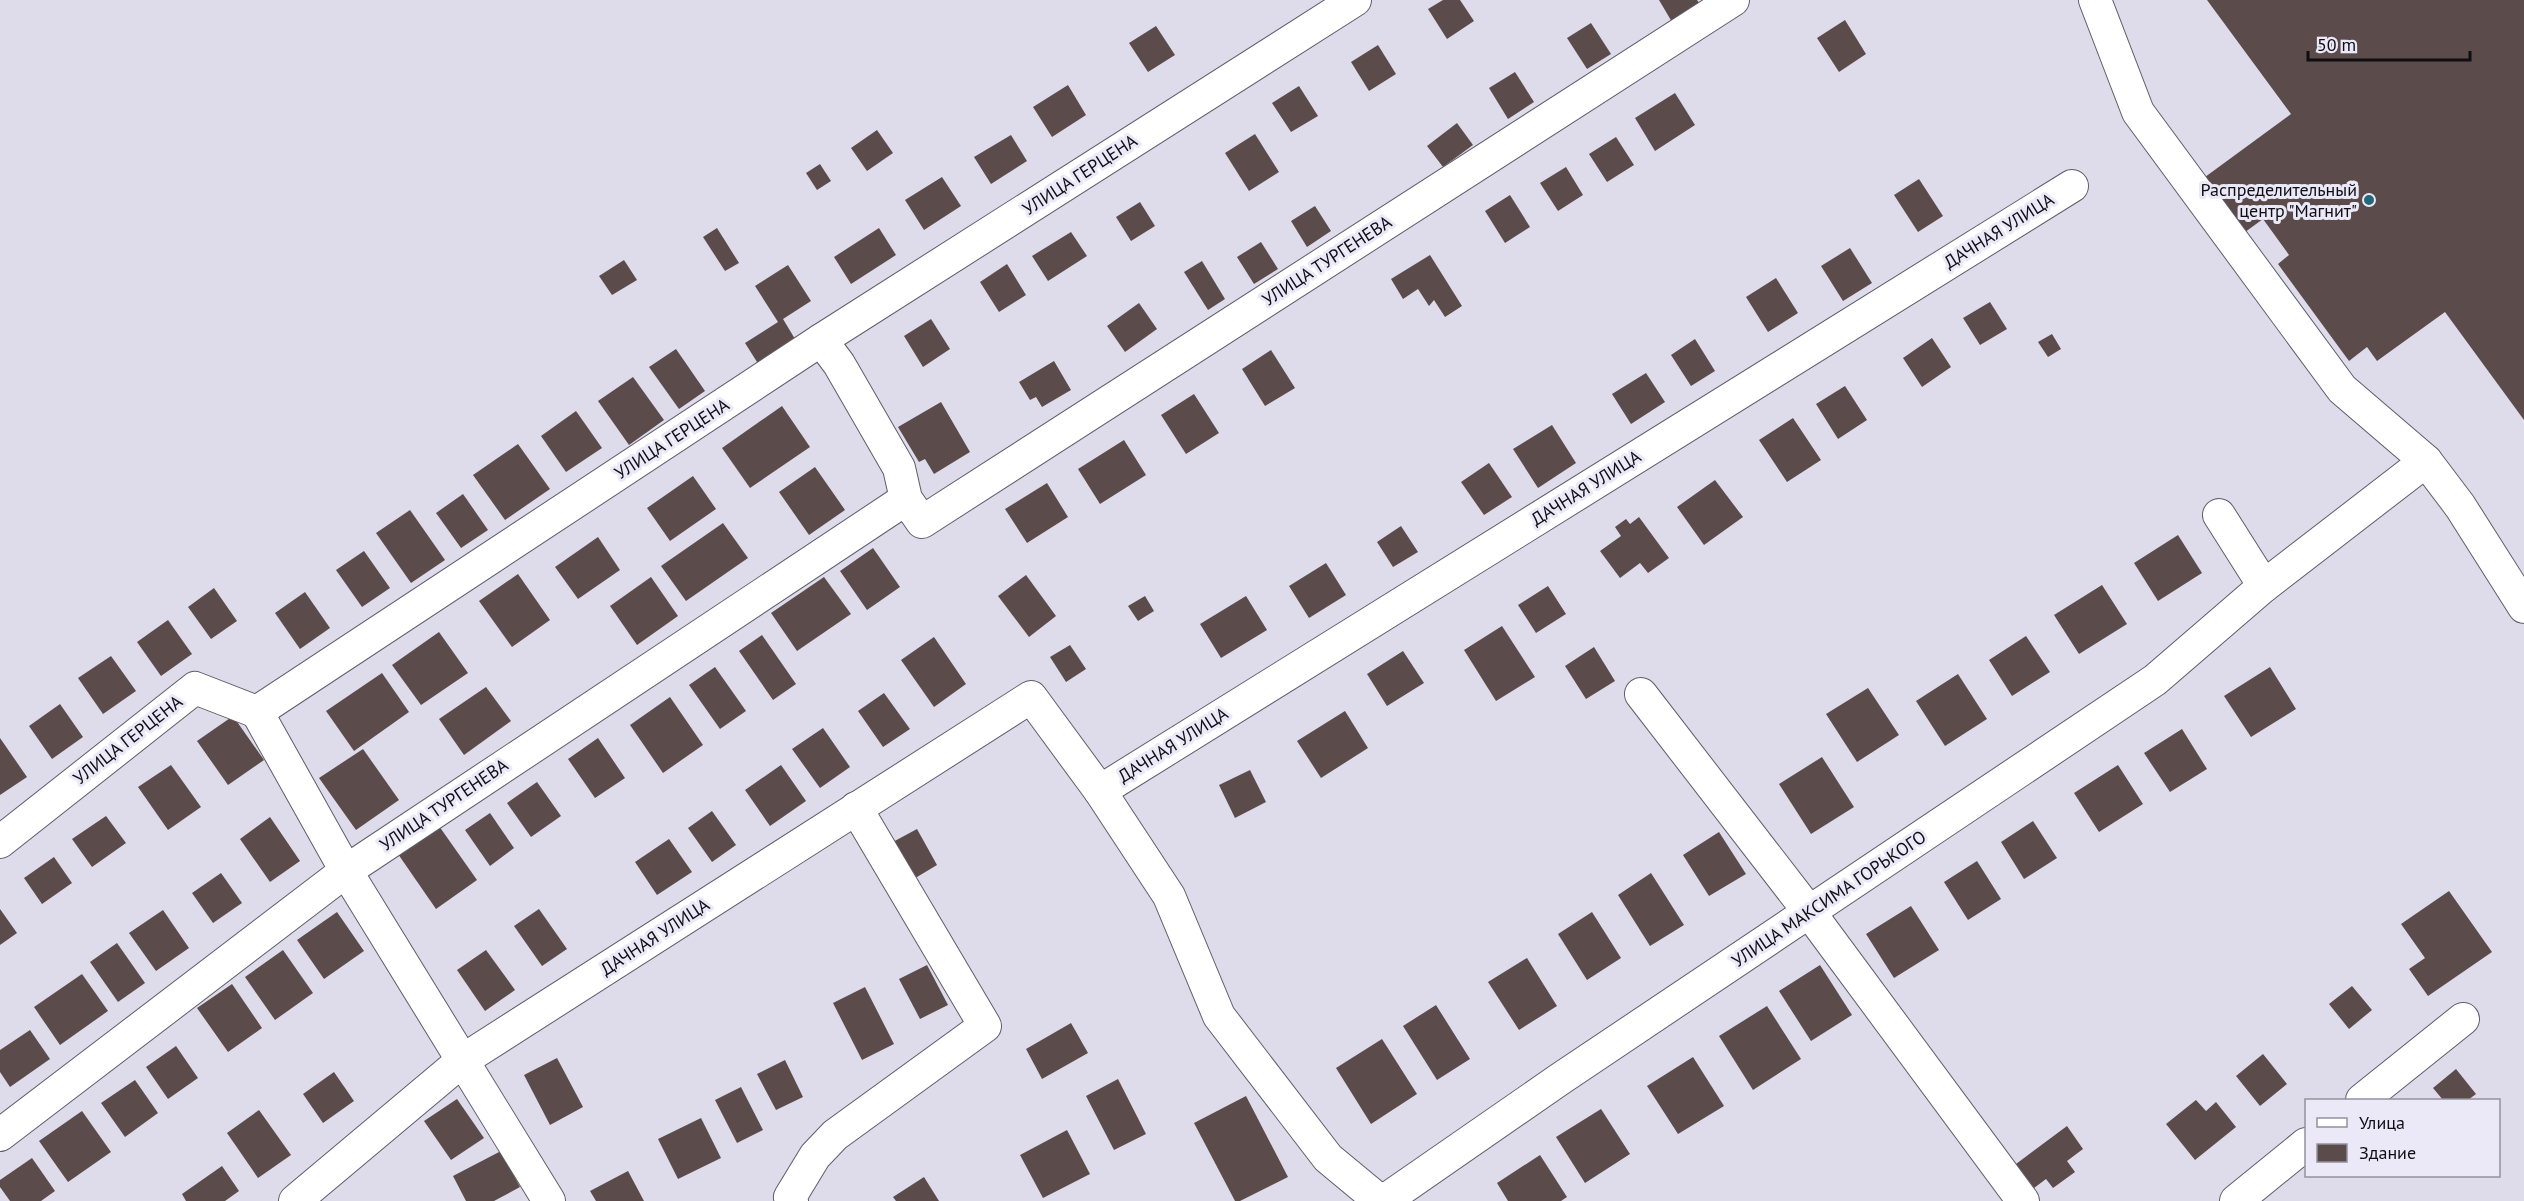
<svg xmlns="http://www.w3.org/2000/svg" width="2524" height="1201" font-family="'PT Sans',sans-serif">
  <style>
    .building { fill: #5b4c4b }
    .lines { fill: none; stroke-linecap: round; stroke-linejoin: round }
    .minor-casing { stroke: #5f5d69; stroke-width: 34 }
    .minor { stroke: #fff; stroke-width: 32 }
    .poi-dot { fill: #236878; stroke: #ebe9f8; stroke-width: 2 }
    .labels { text-anchor: middle; stroke-width: 6; stroke-linejoin: round; paint-order: stroke }
    .street-label { font-size: 18px; fill: #0f0e13; stroke: #ebe9f8 }
    .poi-label { font-size: 18px; fill: #0f0e13; stroke: #ebe9f8; text-anchor: end }
  </style>
  <rect width="100%" height="100%" fill="#dedceb"/>
  <g class="building">
    <path d="M1443,0h17l14,21 -27,18 -19,-30z"/>
    <path d="M1659,0h38l3,4 -28,18z"/>
    <path d="M2207,0h317v420l-79,-108 -68,49 -10,-14 -18,14 -71,-97 11,-9 -26,-36 -22,16 -40,-55 90,-66z"/>
    <path d="M1845,20l21,34 -27,18 -22,-34z"/>
    <path d="M1591,23l20,31 -24,15 -20,-31z"/>
    <path d="M1156,26l19,29 -27,17 -19,-29z"/>
    <path d="M1378,45l18,29 -27,17 -18,-29z"/>
    <path d="M1515,72l19,30 -26,17 -19,-31z"/>
    <path d="M1068,85l18,30 -34,22 -19,-30z"/>
    <path d="M1299,86l19,30 -27,16 -19,-29z"/>
    <path d="M1675,93l20,32 -40,26 -20,-33z"/>
    <path d="M1457,123l16,22 -30,22 -16,-21z"/>
    <path d="M877,130l16,23 -26,18 -16,-23z"/>
    <path d="M1255,134l24,38 -30,19 -24,-38z"/>
    <path d="M1011,135l16,26 -36,23 -17,-27z"/>
    <path d="M1616,137l18,28 -27,17 -18,-28z"/>
    <path d="M820,164l11,17 -14,9 -11,-17z"/>
    <path d="M1566,167l17,28 -25,16 -18,-28z"/>
    <path d="M942,177l19,29 -37,24 -19,-30z"/>
    <path d="M1919,179l24,37 -25,16 -24,-37z"/>
    <path d="M1510,195l20,32 -25,16 -20,-32z"/>
    <path d="M1140,202l15,24 -24,15 -15,-24z"/>
    <path d="M1315,206l16,25 -24,16 -16,-26z"/>
    <path d="M717,228l22,35 -14,8 -22,-34z"/>
    <path d="M879,228l17,27 -45,29 -17,-27z"/>
    <path d="M1071,232l16,24 -39,25 -16,-25z"/>
    <path d="M1261,242l17,27 -24,15 -17,-27z"/>
    <path d="M1850,248l22,35 -29,18 -22,-35z"/>
    <path d="M1430,255l32,51 -17,11 -11,-17 -5,6 -11,-17 -15,10 -12,-20z"/>
    <path d="M624,260l13,20 -25,15 -13,-19z"/>
    <path d="M1202,261l23,38 -17,11 -24,-38z"/>
    <path d="M1007,264l19,31 -27,17 -19,-30z"/>
    <path d="M788,265l23,36 -28,18 18,30 -37,24 -19,-30 33,-21 -23,-36z"/>
    <path d="M1776,278l22,35 -30,19 -22,-35z"/>
    <path d="M1990,302l17,27 -27,16 -17,-27z"/>
    <path d="M1139,303l18,26 -32,23 -18,-26z"/>
    <path d="M931,319l19,30 -27,18 -19,-31z"/>
    <path d="M2052,334l9,15 -13,8 -10,-15z"/>
    <path d="M1932,338l19,29 -29,20 -19,-29z"/>
    <path d="M1695,339l20,32 -24,15 -20,-31z"/>
    <path d="M676,349l29,42 -26,18 -30,-42z"/>
    <path d="M1271,350l24,38 -30,18 -23,-37z"/>
    <path d="M1054,361l17,29 -29,17 -6,-10 -6,3 -11,-18z"/>
    <path d="M1646,373l19,29 -34,22 -19,-30z"/>
    <path d="M633,377l31,43 -35,25 -31,-44z"/>
    <path d="M1845,386l22,34 -29,19 -22,-35z"/>
    <path d="M1194,394l25,39 -33,21 -25,-39z"/>
    <path d="M941,402l29,50 -36,22 -9,-15 -6,3 -21,-35z"/>
    <path d="M782,406l28,41 -60,41 -28,-40z"/>
    <path d="M576,411l26,37 -36,24 -25,-36z"/>
    <path d="M1793,418l28,42 -34,22 -28,-42z"/>
    <path d="M1552,425l24,38 -38,25 -25,-39z"/>
    <path d="M1124,440l22,35 -46,29 -22,-35z"/>
    <path d="M518,444l32,45 -45,31 -32,-45z"/>
    <path d="M1489,463l23,34 -28,18 -23,-33z"/>
    <path d="M815,467l30,43 -36,25 -30,-43z"/>
    <path d="M693,476l23,33 -46,32 -23,-33z"/>
    <path d="M1715,480l28,37 -39,28 -27,-38z"/>
    <path d="M1047,483l21,34 -41,26 -22,-34z"/>
    <path d="M463,494l25,36 -27,18 -25,-35z"/>
    <path d="M410,510l35,50 -34,23 -35,-50z"/>
    <path d="M1639,517l30,41 -21,15 -8,-10 -20,15 -20,-27 21,-15 -6,-9 11,-8 4,5z"/>
    <path d="M723,523l25,35 -62,43 -25,-35z"/>
    <path d="M1401,526l17,26 -25,15 -16,-25z"/>
    <path d="M2178,535l24,38 -44,28 -24,-38z"/>
    <path d="M598,537l22,33 -42,29 -23,-32z"/>
    <path d="M873,548l27,39 -33,23 -27,-39z"/>
    <path d="M364,551l26,37 -28,19 -26,-37z"/>
    <path d="M1326,563l20,32 -37,23 -20,-32z"/>
    <path d="M518,574l32,46 -38,27 -33,-46z"/>
    <path d="M1026,575l30,41 -27,21 -31,-41z"/>
    <path d="M651,577l27,39 -41,29 -27,-39z"/>
    <path d="M824,577l27,37 -54,37 -26,-38z"/>
    <path d="M2102,585l25,39 -48,30 -25,-39z"/>
    <path d="M1548,586l18,28 -30,19 -18,-28z"/>
    <path d="M214,588l23,33 -26,18 -23,-32z"/>
    <path d="M305,592l25,36 -30,21 -25,-36z"/>
    <path d="M1145,596l9,15 -16,10 -10,-15z"/>
    <path d="M1246,596l21,34 -46,28 -21,-34z"/>
    <path d="M168,620l24,34 -31,22 -24,-34z"/>
    <path d="M1502,626l33,51 -39,24 -32,-51z"/>
    <path d="M439,632l29,41 -47,32 -29,-40z"/>
    <path d="M762,635l34,49 -23,16 -34,-49z"/>
    <path d="M2026,636l24,36 -38,24 -23,-36z"/>
    <path d="M934,637l32,47 -32,23 -33,-47z"/>
    <path d="M1070,645l16,24 -20,13 -16,-25z"/>
    <path d="M1594,647l21,34 -29,18 -21,-33z"/>
    <path d="M1403,651l21,32 -37,23 -20,-32z"/>
    <path d="M111,656l25,35 -33,23 -25,-36z"/>
    <path d="M715,667l31,44 -26,18 -31,-44z"/>
    <path d="M2270,667l26,42 -45,28 -27,-41z"/>
    <path d="M382,673l27,39 -55,39 -28,-40z"/>
    <path d="M1958,674l29,45 -42,27 -29,-45z"/>
    <path d="M486,687l25,34 -47,34 -25,-36z"/>
    <path d="M1868,688l31,47 -42,27 -31,-48z"/>
    <path d="M884,693l26,36 -27,18 -25,-36z"/>
    <path d="M670,697l33,48 -40,28 -33,-48z"/>
    <path d="M60,704l23,33 -31,22 -23,-33z"/>
    <path d="M1345,711l23,37 -47,30 -24,-37z"/>
    <path d="M233,716l31,44 -36,25 -31,-44z"/>
    <path d="M823,728l27,39 -30,21 -28,-39z"/>
    <path d="M2182,729l25,40 -37,23 -26,-39z"/>
    <path d="M0,738l27,39 -27,18z"/>
    <path d="M598,738l27,40 -30,20 -27,-39z"/>
    <path d="M363,749l36,51 -43,30 -37,-52z"/>
    <path d="M1822,757l32,50 -43,27 -32,-50z"/>
    <path d="M171,765l30,42 -33,23 -30,-43z"/>
    <path d="M781,765l25,36 -36,25 -25,-36z"/>
    <path d="M2118,765l25,39 -44,28 -25,-39z"/>
    <path d="M1250,770l16,32 -31,16 -16,-33z"/>
    <path d="M537,782l24,34 -30,21 -24,-34z"/>
    <path d="M712,811l24,34 -24,17 -24,-34z"/>
    <path d="M490,813l24,35 -24,18 -25,-36z"/>
    <path d="M106,816l20,27 -34,24 -20,-28z"/>
    <path d="M270,817l30,44 -30,21 -30,-43z"/>
    <path d="M2033,821l24,37 -33,21 -23,-37z"/>
    <path d="M439,826l38,54 -41,29 -38,-55z"/>
    <path d="M917,829l20,36 -25,15 -21,-37z"/>
    <path d="M1719,832l27,42 -37,22 -26,-41z"/>
    <path d="M669,839l23,33 -35,23 -22,-33z"/>
    <path d="M54,857l18,26 -30,21 -18,-26z"/>
    <path d="M1977,861l24,38 -33,21 -24,-38z"/>
    <path d="M221,873l21,30 -29,20 -21,-30z"/>
    <path d="M1651,873l33,52 -34,21 -32,-51z"/>
    <path d="M2449,891l43,61 -64,44 -19,-27 16,-11 -24,-34z"/>
    <path d="M1911,906l28,44 -45,28 -28,-44z"/>
    <path d="M0,909l17,24 -17,12z"/>
    <path d="M539,909l28,40 -25,17 -28,-40z"/>
    <path d="M163,910l26,38 -33,23 -27,-38z"/>
    <path d="M337,912l27,39 -40,28 -27,-39z"/>
    <path d="M1592,912l29,46 -34,22 -29,-46z"/>
    <path d="M117,943l28,40 -27,19 -28,-40z"/>
    <path d="M283,950l30,43 -38,27 -30,-43z"/>
    <path d="M486,950l29,40 -30,21 -28,-41z"/>
    <path d="M1527,958l30,48 -38,24 -31,-48z"/>
    <path d="M927,965l21,40 -28,14 -21,-40z"/>
    <path d="M1820,965l32,50 -41,26 -32,-50z"/>
    <path d="M82,974l26,37 -48,34 -26,-38z"/>
    <path d="M232,984l30,44 -34,24 -31,-44z"/>
    <path d="M2352,986l20,24 -23,19 -20,-25z"/>
    <path d="M865,987l29,57 -32,16 -29,-57z"/>
    <path d="M1436,1005l34,54 -33,21 -34,-54z"/>
    <path d="M1767,1006l34,53 -48,31 -34,-54z"/>
    <path d="M1071,1023l17,30 -46,26 -16,-30z"/>
    <path d="M30,1030l20,29 -40,28 -10,-15v-22z"/>
    <path d="M1382,1039l35,55 -46,30 -35,-56z"/>
    <path d="M176,1046l22,32 -30,21 -22,-32z"/>
    <path d="M2263,1054l24,30 -27,22 -24,-30z"/>
    <path d="M1693,1057l31,49 -46,28 -31,-48z"/>
    <path d="M557,1058l26,49 -33,18 -26,-50z"/>
    <path d="M785,1060l18,37 -27,13 -19,-36z"/>
    <path d="M2456,1069l20,25 -8,6h-25l-10,-12z"/>
    <path d="M334,1072l20,29 -31,22 -20,-29z"/>
    <path d="M1118,1079l28,55 -32,16 -28,-54z"/>
    <path d="M135,1080l23,33 -33,24 -24,-34z"/>
    <path d="M741,1087l22,43 -26,13 -22,-43z"/>
    <path d="M1246,1096l42,81 -48,24h-5l-41,-78z"/>
    <path d="M457,1099l27,39 -33,22 -27,-39z"/>
    <path d="M2196,1100l10,11 10,-9 20,25 -41,33 -29,-36z"/>
    <path d="M1601,1109l29,45 -45,29 -29,-46z"/>
    <path d="M259,1110l32,45 -33,23 -31,-45z"/>
    <path d="M82,1111l29,41 -43,30 -29,-41z"/>
    <path d="M701,1118l20,40 -43,21 -20,-40z"/>
    <path d="M2067,1126l16,23 -16,12 8,11 -22,16 -7,-9 -12,9 -18,-24z"/>
    <path d="M1067,1130l23,44 -47,24 -23,-43z"/>
    <path d="M501,1151l19,36 -26,14h-28l-13,-25z"/>
    <path d="M1540,1155l27,42 -6,4h-53l-11,-18z"/>
    <path d="M32,1158l23,33 -14,10h-31l-10,-14v-7z"/>
    <path d="M222,1166l17,25 -14,10h-39l-4,-7z"/>
    <path d="M628,1171l16,30h-48l-6,-10z"/>
    <path d="M924,1177l15,24h-43l-3,-4z"/>
  </g>
  <g class="lines">
    <defs>
      <g id="minor">
        <path d="M2095,0l43,112 204,277 84,72 34,45 64,101"/>
        <path d="M821,340l18,24 60,104 7,31 16,23 811,-522"/>
        <path d="M2219,515l45,71"/>
        <path d="M1641,694l169,219 213,288"/>
        <path d="M257,712l89,159 203,330"/>
        <path d="M1100,791l972,-605"/>
        <path d="M0,842l195,-154 62,24 564,-372 534,-340"/>
        <path d="M2362,1100l101,-81"/>
        <path d="M0,1135l346,-264 560,-372"/>
        <path d="M295,1201l168,-141 568,-363 69,94 69,105 50,120 109,142 52,43"/>
        <path d="M792,1201l-2,-4 25,-41 20,-21 150,-109 -129,-218"/>
        <path d="M1384,1201l176,-122 595,-399 109,-94 162,-125"/>
        <path d="M2236,1201l70,-57"/>
      </g>
    </defs>
    <use href="#minor" class="minor-casing"/>
    <use href="#minor" class="minor"/>
  </g>
  <circle class="poi-dot" cx="2369" cy="200" r="6"/>
  <g class="labels">
    <g class="street-label">
      <text transform="translate(1080 175) rotate(-33)" y="6">УЛИЦА ГЕРЦЕНА</text>
      <text transform="translate(1999 231) rotate(-32)" y="6">ДАЧНАЯ УЛИЦА</text>
      <text transform="translate(1327 261) rotate(-33)" y="6">УЛИЦА ТУРГЕНЕВА</text>
      <text transform="translate(672 439) rotate(-33)" y="6">УЛИЦА ГЕРЦЕНА</text>
      <text transform="translate(1586 488) rotate(-32)" y="6">ДАЧНАЯ УЛИЦА</text>
      <text transform="translate(128 740) rotate(-38)" y="6">УЛИЦА ГЕРЦЕНА</text>
      <text transform="translate(1173 745) rotate(-32)" y="6">ДАЧНАЯ УЛИЦА</text>
      <text transform="translate(444 805) rotate(-34)" y="6">УЛИЦА ТУРГЕНЕВА</text>
      <text transform="translate(1829 899) rotate(-34)" y="6">УЛИЦА МАКСИМА ГОРЬКОГО</text>
      <text transform="translate(655 937) rotate(-33)" y="6">ДАЧНАЯ УЛИЦА</text>
    </g>
    <g class="poi-label">
      <text x="2357" y="196">Распределительный<tspan x="2357" dy="21">центр "Магнит"</tspan></text>
    </g>
  </g>
  <rect x="2305" y="1099" width="195" height="78" fill="#ebe9f8" stroke="#93919c" stroke-width="1.5"/>
  <rect x="2317" y="1118" width="30" height="9" fill="#ffffff" stroke="#93919c" stroke-width="1.5"/>
  <text x="2359" y="1129" font-size="18" fill="#0f0e13">Улица</text>
  <rect x="2317" y="1144" width="30" height="18" fill="#5b4c4b" stroke="#93919c" stroke-width="1.5"/>
  <text x="2359" y="1159" font-size="18" fill="#0f0e13">Здание</text>
  <path d="M2308 51v9h162v-9" fill="none" stroke="#0f0e13" stroke-width="3"/>
  <text x="2317" y="51" font-size="18" fill="#0f0e13" stroke="#ebe9f8" stroke-width="4.5" paint-order="stroke">50 m</text>
</svg>
